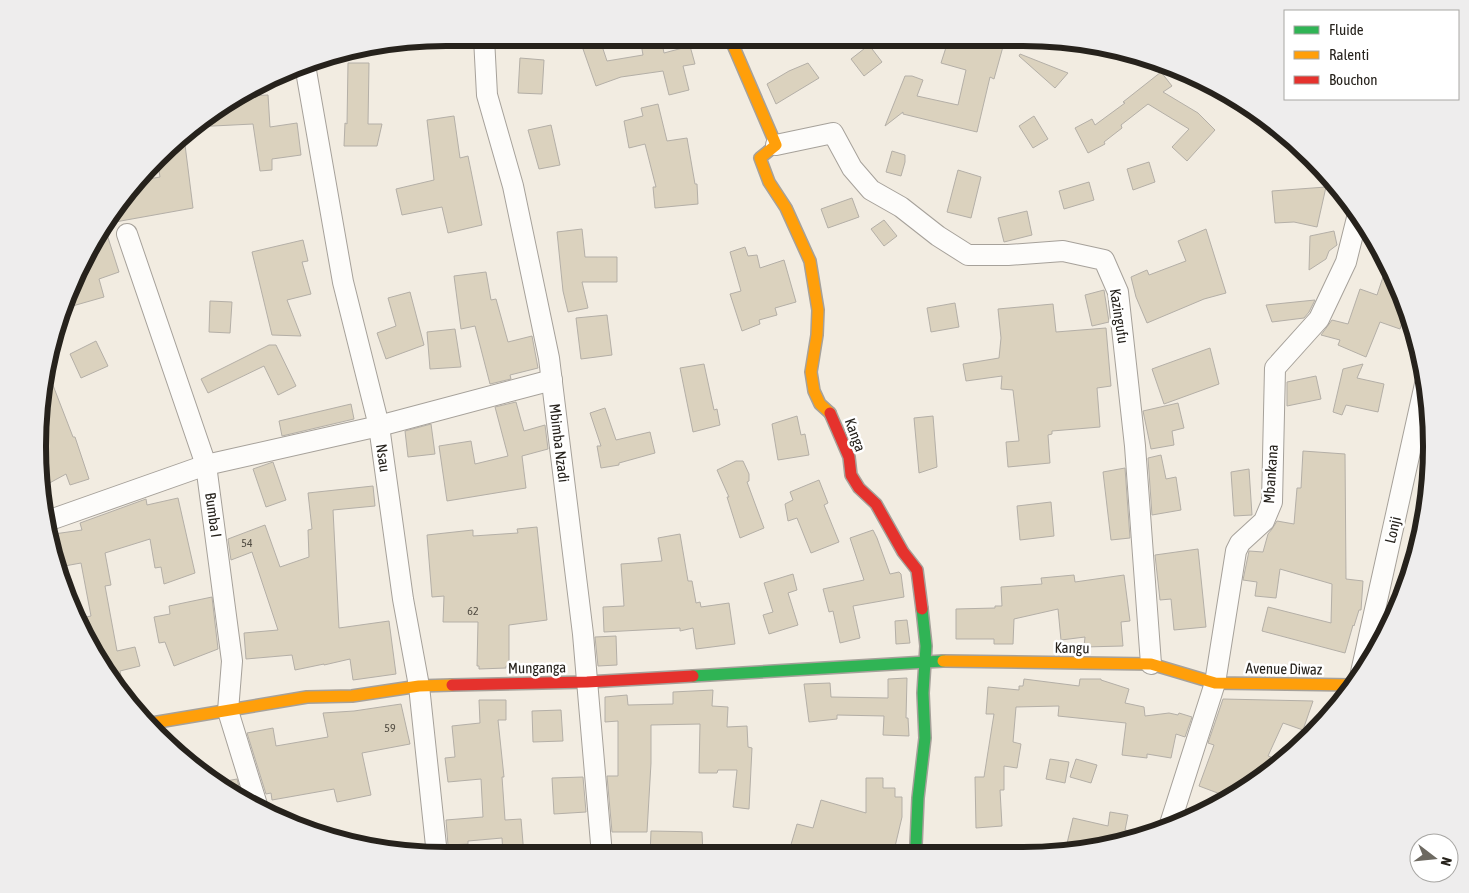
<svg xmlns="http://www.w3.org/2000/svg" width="1469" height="893" font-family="'Asap Condensed',sans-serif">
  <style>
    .building { fill: #dbd2be; stroke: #b4afa7 }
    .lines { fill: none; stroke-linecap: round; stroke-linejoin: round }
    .street-casing { stroke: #a6a19a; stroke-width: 22 }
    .fast-casing { stroke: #a6a19a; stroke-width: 14 }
    .slow-casing { stroke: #a6a19a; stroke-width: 14 }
    .jam-casing { stroke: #a6a19a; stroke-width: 14 }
    .street { stroke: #fdfcfa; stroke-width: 20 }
    .fast { stroke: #30b455; stroke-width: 11 }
    .slow { stroke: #ff9f0a; stroke-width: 11 }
    .jam { stroke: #e5322d; stroke-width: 11 }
    .labels { text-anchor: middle; stroke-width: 5; stroke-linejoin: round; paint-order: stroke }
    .number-label { font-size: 12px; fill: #534e44 }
    .street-label { font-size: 15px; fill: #26221c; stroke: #fff }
    .rim { fill: none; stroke: #26221c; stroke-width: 6 }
  </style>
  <rect width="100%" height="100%" fill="#f2ece1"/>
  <g class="building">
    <path d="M640,38h21l3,15 26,-7 5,18 -12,2 6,24 -20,5 -6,-24 -42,6 -25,9 -13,-37 18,-6 6,18 36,-6z"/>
    <path d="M949,38h38l17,5 -10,36 -4,-2 -13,55 -74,-18v-2l-18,14 20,-50h7l11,4 -6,16 41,9 8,-35 -25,-7z"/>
    <path d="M869,45l13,17 -18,14 -13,-17z"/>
    <path d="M1020,54l48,19 -13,15 -36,-32z"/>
    <path d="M520,58l24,2 -2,34 -24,-1z"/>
    <path d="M348,63h21l-1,61h14l-5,22h-33l1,-23 2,1z"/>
    <path d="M808,63l11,15 -43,26 -9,-20 22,-13z"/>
    <path d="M1161,72l11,14 -9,6 35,21 17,17 -28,31 -15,-14 17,-18 -41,-25 -27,21 1,3 -18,14 1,2 -17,9 -13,-25 17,-9 3,6 30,-22 -2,-1z"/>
    <path d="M268,95l2,32 27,-4 4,32 -29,4v11l-12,1 -7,-47 -60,3 5,-5 48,-26z"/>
    <path d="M658,104l9,37 20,-3 8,46h2l1,20 -43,4 -2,-21h3l-11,-43 -16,4 -5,-27 19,-5 -2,-8z"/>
    <path d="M454,116l6,42 8,-2 14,69 -34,8 -6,-26 -40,8 -6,-26 38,-9 -7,-60z"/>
    <path d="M1034,116l14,23 -15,9 -14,-22z"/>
    <path d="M551,125l9,40 -21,4 -11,-39z"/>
    <path d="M184,137l9,71 -89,16 3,-5 36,-39 17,-3 -2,-13z"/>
    <path d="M892,151l13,4v7l-4,14 -15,-4z"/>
    <path d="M1149,162l6,20 -22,8 -6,-21z"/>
    <path d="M958,170l23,7 -10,41 -24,-6z"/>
    <path d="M1089,182l5,18 -30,9 -5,-18z"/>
    <path d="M1326,187l-9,40 -23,-5 -19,1 -3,-32z"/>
    <path d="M852,198l7,19 -31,11 -7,-19z"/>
    <path d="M1027,211l5,24 -28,7 -6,-24z"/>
    <path d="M884,220l13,16 -13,10 -13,-17z"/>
    <path d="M104,225l15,47 -20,7 5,18 -42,12z"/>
    <path d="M582,229l3,28h32v25h-35l6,26 -20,4 -5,-21 -6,-59z"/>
    <path d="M1206,229l20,64 -22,6 -57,24 -11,-26 -5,-20 16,-7 2,5 37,-14 -8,-20z"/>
    <path d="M1334,231l3,14 -8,6 -3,8 -17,11 1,-34z"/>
    <path d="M303,240l5,21 -6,1 9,32 -24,6 14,36 -29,-1 -20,-83z"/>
    <path d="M745,247l3,9 9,-1 3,13 24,-8 12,42 -21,6 2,7 -18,5 1,4 -18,7 -12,-37 11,-3 -11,-39z"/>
    <path d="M1387,265l11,20 -5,15 12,4 1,6 -6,19 -20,-7 -14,35 -28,-12 2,-5 -19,-5 11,-15 16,4 12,-35 17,6z"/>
    <path d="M486,272l5,28 5,-1 12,43 24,-6 6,32 -28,7 1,4 -21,5 -15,-58 -14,3 -7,-53z"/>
    <path d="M1104,290l5,32 -17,4 -7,-31z"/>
    <path d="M410,292l14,53 -38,14 -9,-26 19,-7 -8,-28z"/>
    <path d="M1315,300l-6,12 -5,6 -32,4 -6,-17z"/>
    <path d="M210,301l22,1 -2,31 -21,-1z"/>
    <path d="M955,303l4,24 -28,5 -4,-24z"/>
    <path d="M1053,304l3,28 50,-4 5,58 -14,2 3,39 -48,4v3l-4,1 2,28 -42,4 -2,-25 13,-1 -6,-51 -12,-1 1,-13 -36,5 -3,-17 36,-6 2,-20 -3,-29z"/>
    <path d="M607,315l5,40 -31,4 -5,-41z"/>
    <path d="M455,329l6,38 -31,2 -3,-37z"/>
    <path d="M96,341l12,25 -27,12 -11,-24z"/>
    <path d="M269,345h7l20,41 -18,9 -14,-29 -56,27 -7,-14z"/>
    <path d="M1210,348l9,36 -55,20 -12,-35z"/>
    <path d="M704,364l10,46 3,-1 3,16 -27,7 -13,-64z"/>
    <path d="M1363,364l-6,14 27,6 -6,28 -32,-7 -4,10 -9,-3 10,-43z"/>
    <path d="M49,375l24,62h2l14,42 -19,6 -4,-11 -22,12 -6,-40z"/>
    <path d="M1316,376l5,23 -34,7v-24z"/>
    <path d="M516,402l8,29 21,-6 3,24 -26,7 4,32 -79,13 -8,-55 32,-5 4,23 33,-8 -13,-49z"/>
    <path d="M1178,403l6,25 -12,3 2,14 -23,4 -8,-38z"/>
    <path d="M351,404l3,15 -72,17 -3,-15z"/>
    <path d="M605,408l11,32 34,-8 5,21 -36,10v2l-18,3 -4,-22h4l-11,-33z"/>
    <path d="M797,416l4,19 4,-1 4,21 -31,5 -6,-36z"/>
    <path d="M933,416l4,51 -18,6 -5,-55z"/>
    <path d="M431,424l4,30 -27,3 -3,-26z"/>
    <path d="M1303,451l42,3 1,125 17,2 -2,29h-2l-5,16 -1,-1 -8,28 -83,-22 6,-24 63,16 1,-39 -52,-15 -4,29 -21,-2 2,-14 -14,-2 6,-29 14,1 5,-18 4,-5 5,-8 17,3 3,-36h4z"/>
    <path d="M1161,455l5,24 10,-2 5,33 -29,5 -4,-57z"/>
    <path d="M736,461h7l6,13v7l-2,1 17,46 -24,10 -13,-41h2l-12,-27z"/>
    <path d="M273,462l13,38 -20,7 -13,-38z"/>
    <path d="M1125,468l5,70 -19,2 -8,-68z"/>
    <path d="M1249,469l3,46 -18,1 -3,-44z"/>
    <path d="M819,480l9,23 -4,2 15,37 -28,11 -14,-35 -9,3 -3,-17 8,-4 -3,-8z"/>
    <path d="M373,486l2,20 -42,4 6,118 50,-7 7,53 -43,6 -3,-21 -26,6v-1l-29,6 -3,-15 -46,4 -2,-26 34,-3 -26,-78 -21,8 -3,-21 37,-14 15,42 29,-10 -1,-27 4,-1 -4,-36z"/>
    <path d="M178,498l17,75 -31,11 -3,-17 -6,1 -5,-29 -45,14 6,32 -6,1 12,65 18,-4 5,19 -20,5 4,21 -3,1 -40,-75 10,-2 -10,-53 -22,4 -5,-33 28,-4 -2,-7 66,-24 1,6z"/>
    <path d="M1051,502l3,34 -34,4 -3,-34z"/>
    <path d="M537,527l10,93 -38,5v41h-3v2l-27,1v-3h-2l1,-44h-35l1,-26 -12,1 -5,-62 46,-5v6l45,-3 -1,-4z"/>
    <path d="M873,530l4,8 13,36 9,-2 2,2 3,23 -51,9 7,32 -20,5 -7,-32 -4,1 -6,-23 41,-9 -14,-42z"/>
    <path d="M680,534l8,47h4l4,22 4,-1 1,5 28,-4 6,41 -39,5 -3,-21 -13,3v-3l-76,4 -1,-25 21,-1 -3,-42 41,-3 -4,-23z"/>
    <path d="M1198,549l8,78 -32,3 -3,-31 -11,1 -5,-45z"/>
    <path d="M793,574l4,16 -9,3 10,32 -29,9 -6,-19 10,-3 -9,-29z"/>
    <path d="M1074,575l1,7 49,-7 6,46 -9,1 2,24 -39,1 1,-10 -24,3 -3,-31 -44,10 -1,25h-19v-5h-38v-30l39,-1v-2h7l-1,-19 41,-3 -1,-6z"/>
    <path d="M212,597l6,52 -44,17 -9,-24 -6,1 -5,-26 16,-3 -1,-8z"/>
    <path d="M907,620l3,23 -14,1 -1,-23z"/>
    <path d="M616,636l1,29 -19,1 -3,-29z"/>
    <path d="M907,678l-1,40h2l1,18 -26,-1 1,-19 -47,-1v4l-28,3 -5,-38 26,-1 1,14 57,1v-19z"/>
    <path d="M1024,679l55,7 1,-7h21v1l28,9 -4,14 19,4 1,9 24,-3 9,2 1,-2 13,4 -7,20 -9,-3 -5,24 -24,-4v4l-25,-3 4,-32 -68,-7 1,-10 -43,1 -3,35 8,2 -4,24 -13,-2v24h-4l2,36 -26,2 -1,-51h9l10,-63h-8l2,-27 31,3v-4h4z"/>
    <path d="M713,690l-1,16 16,1 -1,20 20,-1 1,21 4,1 -3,61 -16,-2 4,-37h-19l-1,3h-18l1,-49 -49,1v38l-4,69h-35l-5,-56h11v-55l-13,1v-25l22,-2 1,10 45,-1v-12z"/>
    <path d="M1223,699l90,2 -10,29 -20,-7 -15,33 14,5 -51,37 -32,-12 15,-41 -6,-2z"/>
    <path d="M479,700h27v20h-8l6,57h-2l3,43 16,-1 3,36h-21l-1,-17 -34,3v3l-20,1 -2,-25 37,-3 -2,-38 -33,3 -3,-24 10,-1 -3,-31 28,-3z"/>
    <path d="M401,704l9,40 -48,9 9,42 -34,7 -3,-13 -62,11 -1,-7 -5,1 -19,-61 26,-5 3,18 52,-9 -5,-24 31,-2z"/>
    <path d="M561,710l2,31 -30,1 -1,-31z"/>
    <path d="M1050,759l19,3 -4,21 -19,-4z"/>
    <path d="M1076,759l21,6 -6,18 -21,-6z"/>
    <path d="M583,777l3,35 -32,2 -2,-36z"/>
    <path d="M866,778h17v10h12v9h7v20l-9,38h-76l-27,-7 7,-24 16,4 8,-28 45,13z"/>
    <path d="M237,779l5,19 -23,-12 -4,-3z"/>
    <path d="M1110,812l18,3 -3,15 24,5 -84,17 8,-34 35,8z"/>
    <path d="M651,831l51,1 1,23h-53z"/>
  </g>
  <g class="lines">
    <defs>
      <g id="street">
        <path d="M484,38l3,57 26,91 36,172 34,276 19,221"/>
        <path d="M305,65l38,217 36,144 24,173 16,87 18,169"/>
        <path d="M776,145l57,-12 19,35 19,22 30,17 37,29 30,19h40l55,-4 41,9 14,32 17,154 16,218"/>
        <path d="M127,234l79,231 26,196 -4,50 29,94"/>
        <path d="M50,520l156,-55 173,-39 173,-46"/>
        <path d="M1360,677l65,-293"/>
        <path d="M1169,827l46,-144 21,-132 4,-8 24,-22 8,-19 3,-134 44,-49 27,-57 12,-48"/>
      </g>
      <g id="fast">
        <path d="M693,676l250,-15"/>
        <path d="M919,855l-3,-10 2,-47 7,-60 -2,-45 3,-47 -4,-37"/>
      </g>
      <g id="slow">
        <path d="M730,38l46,107 -16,13 9,24 17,26 24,53 8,49 -1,25 -6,37 3,19 6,13 10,9"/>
        <path d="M943,661l208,3 64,19 138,2"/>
        <path d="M152,723l155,-26 45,-1 67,-10 33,-1"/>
      </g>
      <g id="jam">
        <path d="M830,413l19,44 2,18 8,13 17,16 27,48 14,18 5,39"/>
        <path d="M452,685l135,-3 106,-6"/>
      </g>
    </defs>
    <use href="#street" class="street-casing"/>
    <use href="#fast" class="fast-casing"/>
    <use href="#slow" class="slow-casing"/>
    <use href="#jam" class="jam-casing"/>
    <use href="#street" class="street"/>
    <use href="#fast" class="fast"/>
    <use href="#slow" class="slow"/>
    <use href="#jam" class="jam"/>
  </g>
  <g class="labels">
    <g class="number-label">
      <text x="247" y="547">54</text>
      <text x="473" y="615">62</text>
      <text x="390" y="732">59</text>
    </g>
    <g class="street-label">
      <text transform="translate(1119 316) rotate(81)" y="5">Kazingufu</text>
      <text transform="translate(855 435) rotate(70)" y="5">Kanga</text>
      <text transform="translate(559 443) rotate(83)" y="5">Mbimba Nzadi</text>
      <text transform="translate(383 458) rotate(82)" y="5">Nsau</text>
      <text transform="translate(1271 474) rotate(-86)" y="5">Mbankana</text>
      <text transform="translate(213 515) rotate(82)" y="5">Bumba I</text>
      <text transform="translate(1393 530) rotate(-77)" y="5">Lonji</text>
      <text transform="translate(1072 648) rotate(1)" y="5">Kangu</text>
      <text transform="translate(537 668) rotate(-1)" y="5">Munganga</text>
      <text transform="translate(1284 669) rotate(1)" y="5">Avenue Diwaz</text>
    </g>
  </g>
  <path d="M0 0H1469V893H0ZM446 46H1023A400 400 0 0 1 1423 446V447A400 400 0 0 1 1023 847H446A400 400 0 0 1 46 447V446A400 400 0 0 1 446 46Z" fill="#eeeded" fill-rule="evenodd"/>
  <path class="rim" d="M446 46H1023A400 400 0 0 1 1423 446V447A400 400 0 0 1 1023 847H446A400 400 0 0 1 46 447V446A400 400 0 0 1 446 46Z"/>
  <rect x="1284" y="10" width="175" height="90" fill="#ffffff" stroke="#a8a7a4"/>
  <rect x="1294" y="26" width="25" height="8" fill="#30b455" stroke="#a8a7a4"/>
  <text x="1329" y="35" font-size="15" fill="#26221c">Fluide</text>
  <rect x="1294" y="51" width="25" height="8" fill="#ff9f0a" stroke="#a8a7a4"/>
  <text x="1329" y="60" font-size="15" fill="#26221c">Ralenti</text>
  <rect x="1294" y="76" width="25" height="8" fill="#e5322d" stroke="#a8a7a4"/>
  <text x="1329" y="85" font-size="15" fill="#26221c">Bouchon</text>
  <g transform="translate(1434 858) rotate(106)"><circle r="24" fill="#ffffff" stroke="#a8a7a4"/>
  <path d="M0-4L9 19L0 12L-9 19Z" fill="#6d6961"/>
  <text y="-8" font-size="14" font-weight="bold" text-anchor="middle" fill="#26221c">N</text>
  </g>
</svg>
